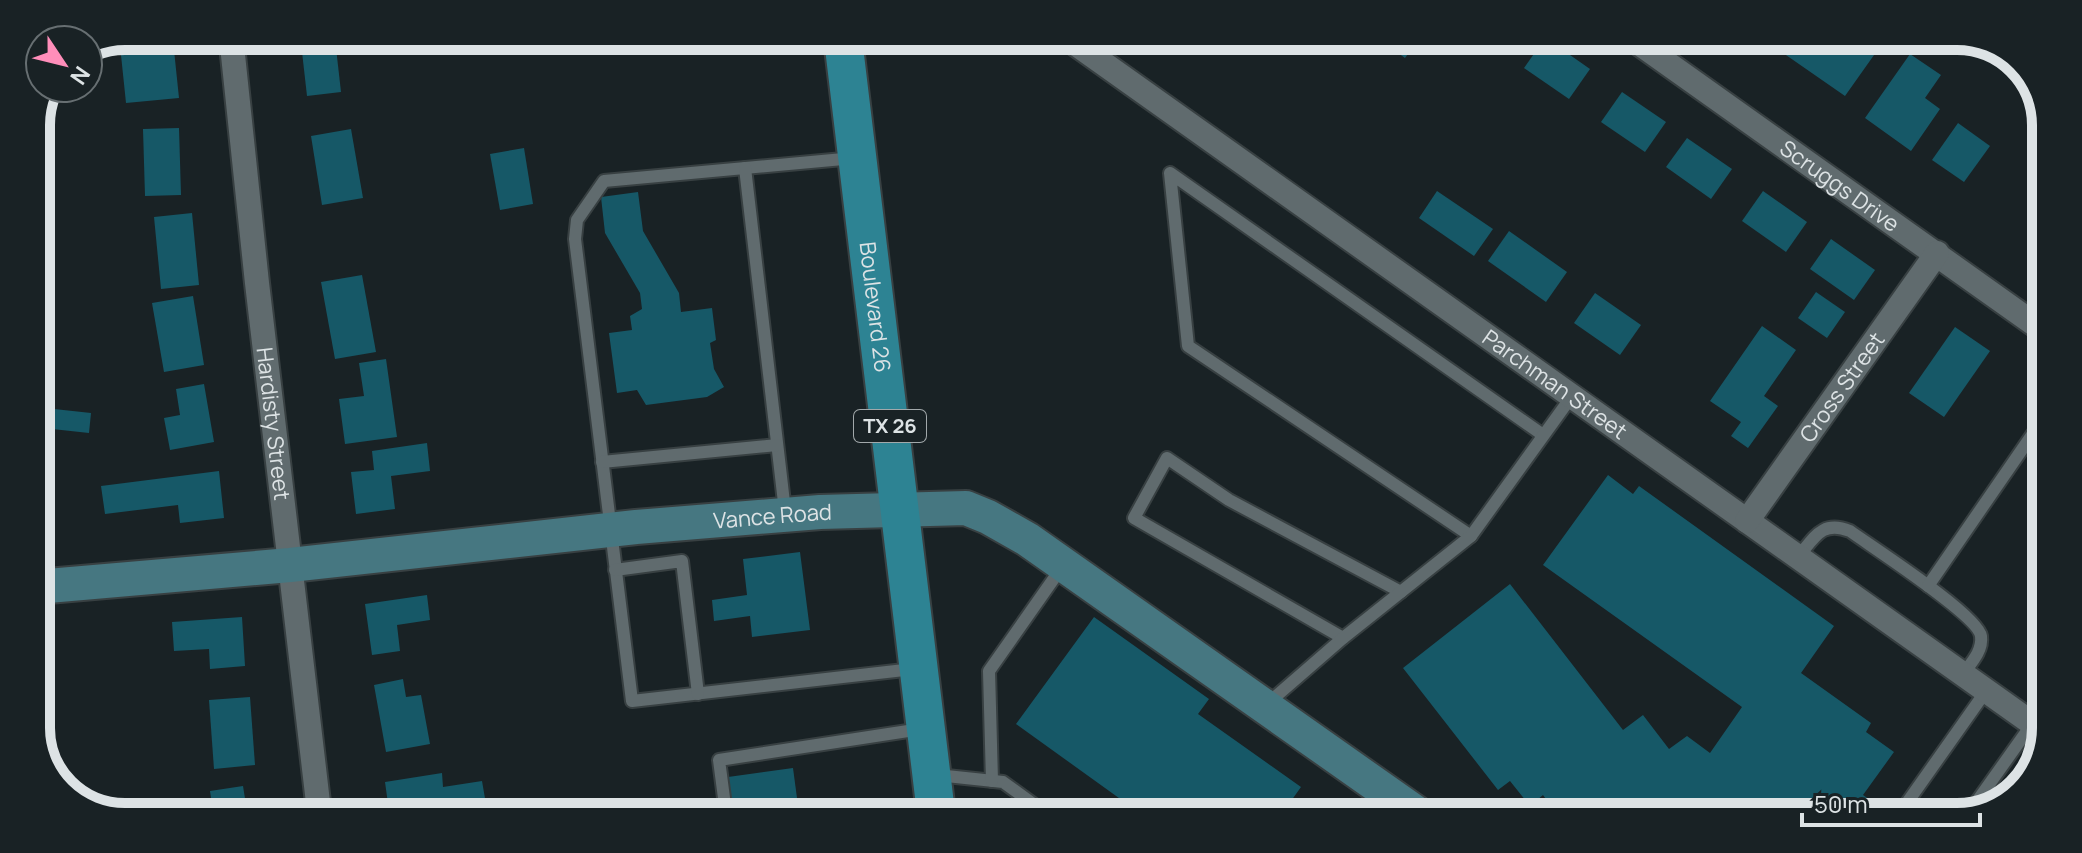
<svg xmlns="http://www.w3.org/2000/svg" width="2082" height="853" font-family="Manrope,sans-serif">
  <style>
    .building { fill: #165867 }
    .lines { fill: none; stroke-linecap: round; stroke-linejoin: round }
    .lane-casing { stroke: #384042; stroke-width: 16 }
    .street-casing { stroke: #384042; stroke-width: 28 }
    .secondary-casing { stroke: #384042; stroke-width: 38 }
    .primary-casing { stroke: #384042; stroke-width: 42 }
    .lane { stroke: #606b6e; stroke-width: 12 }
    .street { stroke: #606b6e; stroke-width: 24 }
    .secondary { stroke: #467781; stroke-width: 34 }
    .primary { stroke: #2d8393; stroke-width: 38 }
    .labels { text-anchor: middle; stroke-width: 6; stroke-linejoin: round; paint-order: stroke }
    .shield { fill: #192225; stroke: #a2a9ab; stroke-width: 2 }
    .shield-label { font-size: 20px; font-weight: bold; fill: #dde3e5 }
    .street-label { font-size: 22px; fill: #dde3e5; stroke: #192225 }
    .rim { fill: none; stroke: #dde3e5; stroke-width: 10 }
  </style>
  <rect width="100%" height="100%" fill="#192225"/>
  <g class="building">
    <path d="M335,39l6,53 -34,4 -6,-53z"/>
    <path d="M1380,40l37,1 -12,17z"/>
    <path d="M1543,41h7l40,28 -21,30 -45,-31z"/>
    <path d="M1780,42h51l5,4 3,-4h31l9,6 -34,48 -69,-48z"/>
    <path d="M174,50l5,48 -53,5 -5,-48z"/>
    <path d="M1910,54l31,21 -16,23 15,11 -29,42 -46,-33z"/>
    <path d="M1622,92l44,30 -21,30 -44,-30z"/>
    <path d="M1958,123l32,23 -26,36 -32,-22z"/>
    <path d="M179,128l2,67 -36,1 -2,-67z"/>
    <path d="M351,129l12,69 -41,7 -11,-69z"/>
    <path d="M1687,138l45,31 -21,30 -45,-32z"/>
    <path d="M524,148l9,56 -33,6 -10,-56z"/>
    <path d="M1437,191l56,38 -19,27 -55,-38z"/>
    <path d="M1763,191l44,31 -21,30 -44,-31z"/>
    <path d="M638,192l5,39 36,62 2,19 31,-4 4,32 -6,3 4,26 10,18 -17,10 -61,8 -9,-15 -20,3 -8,-60 23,-3 -2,-14 12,-7 -2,-16 -35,-60 -4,-36z"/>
    <path d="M192,213l7,72 -38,4 -7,-72z"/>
    <path d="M1509,231l58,41 -21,30 -58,-41z"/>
    <path d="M1831,239l44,31 -21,30 -44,-31z"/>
    <path d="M362,275l14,77 -41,7 -14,-77z"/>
    <path d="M1816,292l29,20 -18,26 -29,-20z"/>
    <path d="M1595,293l46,32 -21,30 -46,-32z"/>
    <path d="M193,296l11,69 -40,7 -12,-69z"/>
    <path d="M1762,326l34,24 -32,46 14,10 -30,42 -17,-12 10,-14 -31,-21z"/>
    <path d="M1955,327l35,24 -46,66 -35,-24z"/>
    <path d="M386,359l11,78 -52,7 -6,-45 25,-3 -5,-33z"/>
    <path d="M204,384l10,58 -44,8 -6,-32 16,-3 -4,-26z"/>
    <path d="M45,408l46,5 -2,20 -46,-5z"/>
    <path d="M427,443l3,28 -39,5 4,33 -39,5 -5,-42 23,-2 -2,-19z"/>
    <path d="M219,471l5,47 -44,5 -2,-18 -73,9 -4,-28z"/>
    <path d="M1608,475l25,19 6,-8 195,140 -33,47 70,50 -5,9 28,20 -31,43 31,22 -336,-1 -15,-21 -13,11 -20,-25 -12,9 -95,-122 107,-84 113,146 20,-15 26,34 18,-13 23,17 32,-46 -199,-142z"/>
    <path d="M800,552l10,78 -58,7 -2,-21 -36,5 -2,-21 35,-5 -4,-36z"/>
    <path d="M427,595l3,25 -33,5 3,26 -28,4 -7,-51z"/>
    <path d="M242,617l3,49 -35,3 -1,-20 -35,2 -2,-29z"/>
    <path d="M1094,617l115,82 -11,15 103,73 -20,28 -146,-1 2,-3 -121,-87z"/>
    <path d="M403,679l3,18 15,-2 9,49 -44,8 -12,-67z"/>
    <path d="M250,697l5,68 -41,4 -5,-69z"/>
    <path d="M793,768l6,45h-66l-5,-36z"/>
    <path d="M442,773l1,14 39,-6 5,29 -98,1 -4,-29z"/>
    <path d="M243,786l4,25h-34l-3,-20z"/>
  </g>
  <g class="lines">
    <defs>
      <g id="lane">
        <path d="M854,158l-250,23 -27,39 -2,19 57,462 281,-32"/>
        <path d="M745,168l40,343"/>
        <path d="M602,462l175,-17"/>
        <path d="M1471,536l-283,-190 -18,-173 373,262"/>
        <path d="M1798,557c17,-20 24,-37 52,-26 22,16 128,84 131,105 2,15 -10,27 -18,38"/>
        <path d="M615,570l67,-9 16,133"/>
        <path d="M1928,586l115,-167"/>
        <path d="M1343,638l-209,-120 33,-60 62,42 172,92"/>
        <path d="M1267,704l76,-66 128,-102 101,-140"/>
        <path d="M937,775l66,7 44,32"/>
        <path d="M992,781l-3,-110 73,-104"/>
        <path d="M726,813l-7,-53 202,-31"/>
        <path d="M1968,814l64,-90"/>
        <path d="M1897,817l89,-126"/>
      </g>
      <g id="street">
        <path id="s1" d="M231,36l26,247 62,528"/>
        <path id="s2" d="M1069,39l971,690"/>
        <path id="s3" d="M1636,41l408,290"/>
        <path id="s4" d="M1747,521l190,-268"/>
      </g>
      <g id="secondary">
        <path id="s5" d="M36,587l254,-22 346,-38 184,-15 146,-4 22,9 39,22 392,276"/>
      </g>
      <g id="primary">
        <path id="s6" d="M843,39l93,774"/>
      </g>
    </defs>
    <use href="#lane" class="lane-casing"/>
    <use href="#street" class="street-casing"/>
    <use href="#secondary" class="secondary-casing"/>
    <use href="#primary" class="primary-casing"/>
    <use href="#lane" class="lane"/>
    <use href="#street" class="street"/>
    <use href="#secondary" class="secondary"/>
    <use href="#primary" class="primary"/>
  </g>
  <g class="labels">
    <rect class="shield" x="854" y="410" width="72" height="32" rx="6"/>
    <g class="shield-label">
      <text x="890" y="433">TX 26</text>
    </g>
    <g class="street-label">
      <text dy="8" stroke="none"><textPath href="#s3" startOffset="250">Scruggs Drive</textPath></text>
      <text dy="8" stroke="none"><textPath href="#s6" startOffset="270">Boulevard 26</textPath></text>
      <text dy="8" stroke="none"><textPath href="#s2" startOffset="596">Parchman Street</textPath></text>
      <text dy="8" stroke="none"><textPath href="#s4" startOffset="164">Cross Street</textPath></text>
      <text dy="8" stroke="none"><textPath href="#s1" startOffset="390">Hardisty Street</textPath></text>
      <text dy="8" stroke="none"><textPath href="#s5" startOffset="740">Vance Road</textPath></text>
    </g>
  </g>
  <path d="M0 0H2082V853H0ZM125 50H1957A75 75 0 0 1 2032 125V728A75 75 0 0 1 1957 803H125A75 75 0 0 1 50 728V125A75 75 0 0 1 125 50Z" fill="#192225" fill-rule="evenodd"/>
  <path class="rim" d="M125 50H1957A75 75 0 0 1 2032 125V728A75 75 0 0 1 1957 803H125A75 75 0 0 1 50 728V125A75 75 0 0 1 125 50Z"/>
  <g transform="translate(64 64) rotate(125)"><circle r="38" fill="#192225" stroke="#676f72" stroke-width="2"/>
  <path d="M0-6L14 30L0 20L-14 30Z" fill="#ff8eba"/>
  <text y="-12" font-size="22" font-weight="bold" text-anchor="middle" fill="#dde3e5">N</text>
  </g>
  <path d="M1802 813v12h178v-12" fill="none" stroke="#dde3e5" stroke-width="4"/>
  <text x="1814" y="813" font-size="24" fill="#dde3e5" stroke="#192225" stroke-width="6" paint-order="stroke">50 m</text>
</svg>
